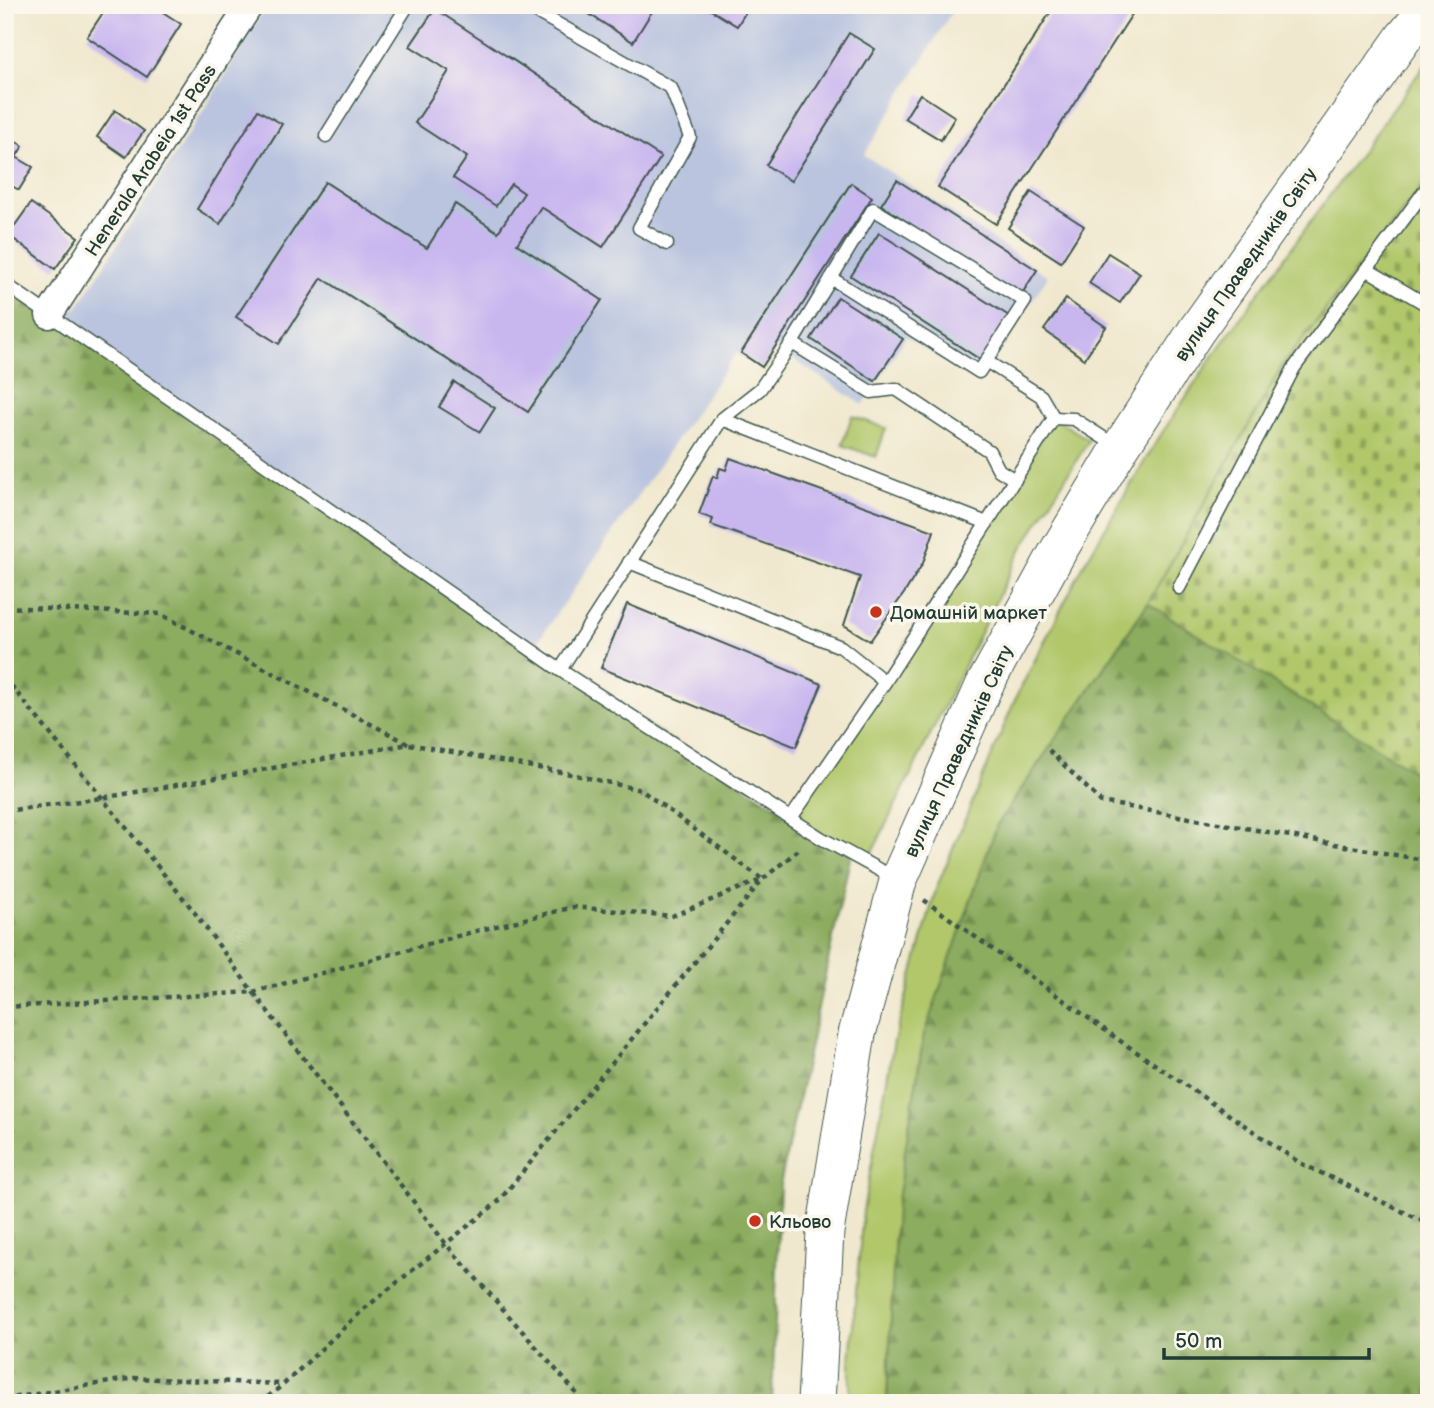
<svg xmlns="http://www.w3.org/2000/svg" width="1434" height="1408" font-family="'Balsamiq Sans',sans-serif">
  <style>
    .industrial { fill: #bac4de }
    .green { fill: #b1c76b; stroke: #688250; stroke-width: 2 }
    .forest { fill: url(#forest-firs); stroke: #56744a; stroke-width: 2 }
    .cemetery { fill: url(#cemetery-stones); stroke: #688250; stroke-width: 2 }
    .building { fill: #c8b6ef }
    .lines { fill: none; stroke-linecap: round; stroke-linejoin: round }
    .service-casing { stroke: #3e574b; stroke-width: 15 }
    .minor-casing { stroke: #3e574b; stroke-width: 29 }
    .secondary-casing { stroke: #3e574b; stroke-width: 39 }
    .path { stroke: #3e574b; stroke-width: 4.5; stroke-dasharray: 5 5; stroke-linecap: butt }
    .service { stroke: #fff; stroke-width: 12 }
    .minor { stroke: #fff; stroke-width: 26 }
    .secondary { stroke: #fff; stroke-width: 37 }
    .poi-dot { fill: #c8321e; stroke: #fbf7ec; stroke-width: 2.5 }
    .labels { text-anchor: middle; stroke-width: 7; stroke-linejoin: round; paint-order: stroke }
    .street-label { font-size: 19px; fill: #1f3d34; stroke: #fbf7ec }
    .poi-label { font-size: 19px; fill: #1f3d34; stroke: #fbf7ec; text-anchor: start }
  </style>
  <defs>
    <pattern id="forest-firs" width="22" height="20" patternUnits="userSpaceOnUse" patternTransform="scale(1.75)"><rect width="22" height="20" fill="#8cac5f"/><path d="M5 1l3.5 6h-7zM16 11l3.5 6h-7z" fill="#728d4f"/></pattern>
    <pattern id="cemetery-stones" width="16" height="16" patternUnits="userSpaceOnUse" patternTransform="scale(1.75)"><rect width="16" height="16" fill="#b1c76b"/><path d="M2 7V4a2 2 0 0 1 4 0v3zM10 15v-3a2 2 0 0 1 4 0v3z" fill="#8fa359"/></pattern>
  </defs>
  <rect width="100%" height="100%" fill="#fbf7ec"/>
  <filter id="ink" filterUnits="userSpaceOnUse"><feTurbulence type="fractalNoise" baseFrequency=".0143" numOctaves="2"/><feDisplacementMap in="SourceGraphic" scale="14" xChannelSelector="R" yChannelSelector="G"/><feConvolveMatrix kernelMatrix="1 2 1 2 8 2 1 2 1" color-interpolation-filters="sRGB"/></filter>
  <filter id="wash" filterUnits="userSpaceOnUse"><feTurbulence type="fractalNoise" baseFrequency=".00686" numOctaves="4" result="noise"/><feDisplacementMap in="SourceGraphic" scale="28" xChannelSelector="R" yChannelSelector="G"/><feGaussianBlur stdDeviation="1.57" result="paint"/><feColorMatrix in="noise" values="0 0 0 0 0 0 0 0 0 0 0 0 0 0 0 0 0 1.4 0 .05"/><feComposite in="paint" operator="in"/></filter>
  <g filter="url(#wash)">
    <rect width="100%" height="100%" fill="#f0e8ce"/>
    <path class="industrial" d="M267,5h689l-92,150 184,121 -69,108 -73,-48 -43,69 -87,-57 -14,20 -26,-15 -205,298 -482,-336 28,-7 132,-206z"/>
    <g class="green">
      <path d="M1429,59v118l-145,186 -136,240 -151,222 -109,549 -1,29h-37v-42l13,-150 31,-170 42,-152 81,-194 66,-129 73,-124 64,-96z"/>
      <path d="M852,416l34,12 -10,29 -34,-12z"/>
      <path d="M1054,418l35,22 -68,110 -154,313 -76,-45z"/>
    </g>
    <g class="forest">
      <path d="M5,284l526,367 320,203 -71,331 -8,218h-767z"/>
      <path d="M1148,603l281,178v622h-542l9,-197 28,-172 73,-209z"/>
    </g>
    <path class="cemetery" d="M1429,177v604l-281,-178 136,-240z"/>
    <g id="blocks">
      <g class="building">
        <path d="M108,5h44l29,19 -34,53 -60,-40z"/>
        <path d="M575,5h81l-23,37z"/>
        <path d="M703,5h47l-13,21z"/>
        <path d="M1055,5h83l-142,219 -58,-37z"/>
        <path d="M435,9l226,148 -58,90 -62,-40 -24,37 85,56 -74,112 -206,-134 -43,66 -43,-27 89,-135 102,66 28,-44 43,28 26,-39 -13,-9 -15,22 -43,-28 14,-21 -52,-34 34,-52 -39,-25z"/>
        <path d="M849,33l26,16 -84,132 -25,-16z"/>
        <path d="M920,94l35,23 -14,23 -36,-22z"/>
        <path d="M115,110l29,21 -18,26 -29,-20z"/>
        <path d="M258,110l24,14 -62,100 -23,-15z"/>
        <path d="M7,136l16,10 -7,11 17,10 -14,23 -14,-8v-43z"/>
        <path d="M897,180l140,90 -16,25 -140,-90z"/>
        <path d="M851,183l21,14 -110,170 -21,-14z"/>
        <path d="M1031,192l53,34 -23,36 -53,-34z"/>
        <path d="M31,203l47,34 -23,32 -47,-34z"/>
        <path d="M879,233l130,83 -28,44 -130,-84z"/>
        <path d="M1108,253l32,20 -20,30 -31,-20z"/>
        <path d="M838,297l65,42 -28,42 -64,-42z"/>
        <path d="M1066,299l40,28 -22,32 -40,-29z"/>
        <path d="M454,382l41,26 -15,24 -41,-25z"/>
        <path d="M730,458l204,73 -11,32 -18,29 -35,49 -26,-16 16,-48 -149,-52 2,-6 -14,-5 14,-38 4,2 3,-10 6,2z"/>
        <path d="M627,604l195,80 -26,63 -195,-79z"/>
      </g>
    </g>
  </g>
  <g filter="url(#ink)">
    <use href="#blocks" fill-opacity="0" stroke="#3e574b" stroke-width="2"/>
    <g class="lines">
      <defs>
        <g id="service">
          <path d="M524,5l147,83 19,49 -51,91 28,16"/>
          <path d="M326,136l82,-131"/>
          <path d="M1366,269l63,37"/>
          <path d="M5,284l555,386"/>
          <path d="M792,343l81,-134 152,92 -46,71 -148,-94"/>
          <path d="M986,361l55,35 13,22"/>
          <path d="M722,419l265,104"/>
          <path d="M629,562l212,85 44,35"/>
          <path d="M1179,588l115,-220 135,-183"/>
          <path d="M791,818l94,-136 169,-264 20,1 42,27"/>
          <path d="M894,878l-73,-40 -261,-168 162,-251 38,-30 32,-46 79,49 25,-3 93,62 10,19 16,10"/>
        </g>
        <path id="minor" d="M49,315l201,-310"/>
        <path id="secondary" d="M816,1403l9,-171 32,-198 41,-153 86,-195 73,-133 63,-105 76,-117 208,-294 25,-30"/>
      </defs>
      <use href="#service" class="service-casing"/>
      <use href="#minor" class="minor-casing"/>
      <use href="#secondary" class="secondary-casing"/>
      <g class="path">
        <path d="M5,607l155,7 249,130"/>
        <path d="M5,678l187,231 61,83 223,-61 98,-24 98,9 91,-37"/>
        <path d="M1049,750l52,52 328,59"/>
        <path d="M5,811l97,-13 307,-54 162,30 70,16 121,89"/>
        <path d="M924,900l195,140 181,123 129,61"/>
        <path d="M5,1007l248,-15 193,252 139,159"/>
        <path d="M5,1399l129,-21 148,6"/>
        <path d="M260,1403l24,-19 80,-75 134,-107 265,-323 39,-32"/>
      </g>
      <use href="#service" class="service"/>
      <use href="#minor" class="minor"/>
      <use href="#secondary" class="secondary"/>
    </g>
  </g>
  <g class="poi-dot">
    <circle cx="876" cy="612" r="7"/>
    <circle cx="755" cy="1221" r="7"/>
  </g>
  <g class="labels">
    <g class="street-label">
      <text transform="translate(150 160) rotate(-57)" y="7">Henerala Arabeia 1st Pass</text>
      <text transform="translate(1245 264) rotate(-55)" y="7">вулиця Праведників Світу</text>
      <text transform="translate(958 751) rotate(-65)" y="7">вулиця Праведників Світу</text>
    </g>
    <g class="poi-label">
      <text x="890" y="619">Домашній маркет</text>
      <text x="769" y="1228">Кльово</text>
    </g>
  </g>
  <rect width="1434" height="1408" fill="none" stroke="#fbf7ec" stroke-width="28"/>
  <path d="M1164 1348v10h205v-10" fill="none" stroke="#1f3d34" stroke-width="3.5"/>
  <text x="1175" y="1348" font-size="21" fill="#1f3d34" stroke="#fbf7ec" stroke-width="5" paint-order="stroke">50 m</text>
</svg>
